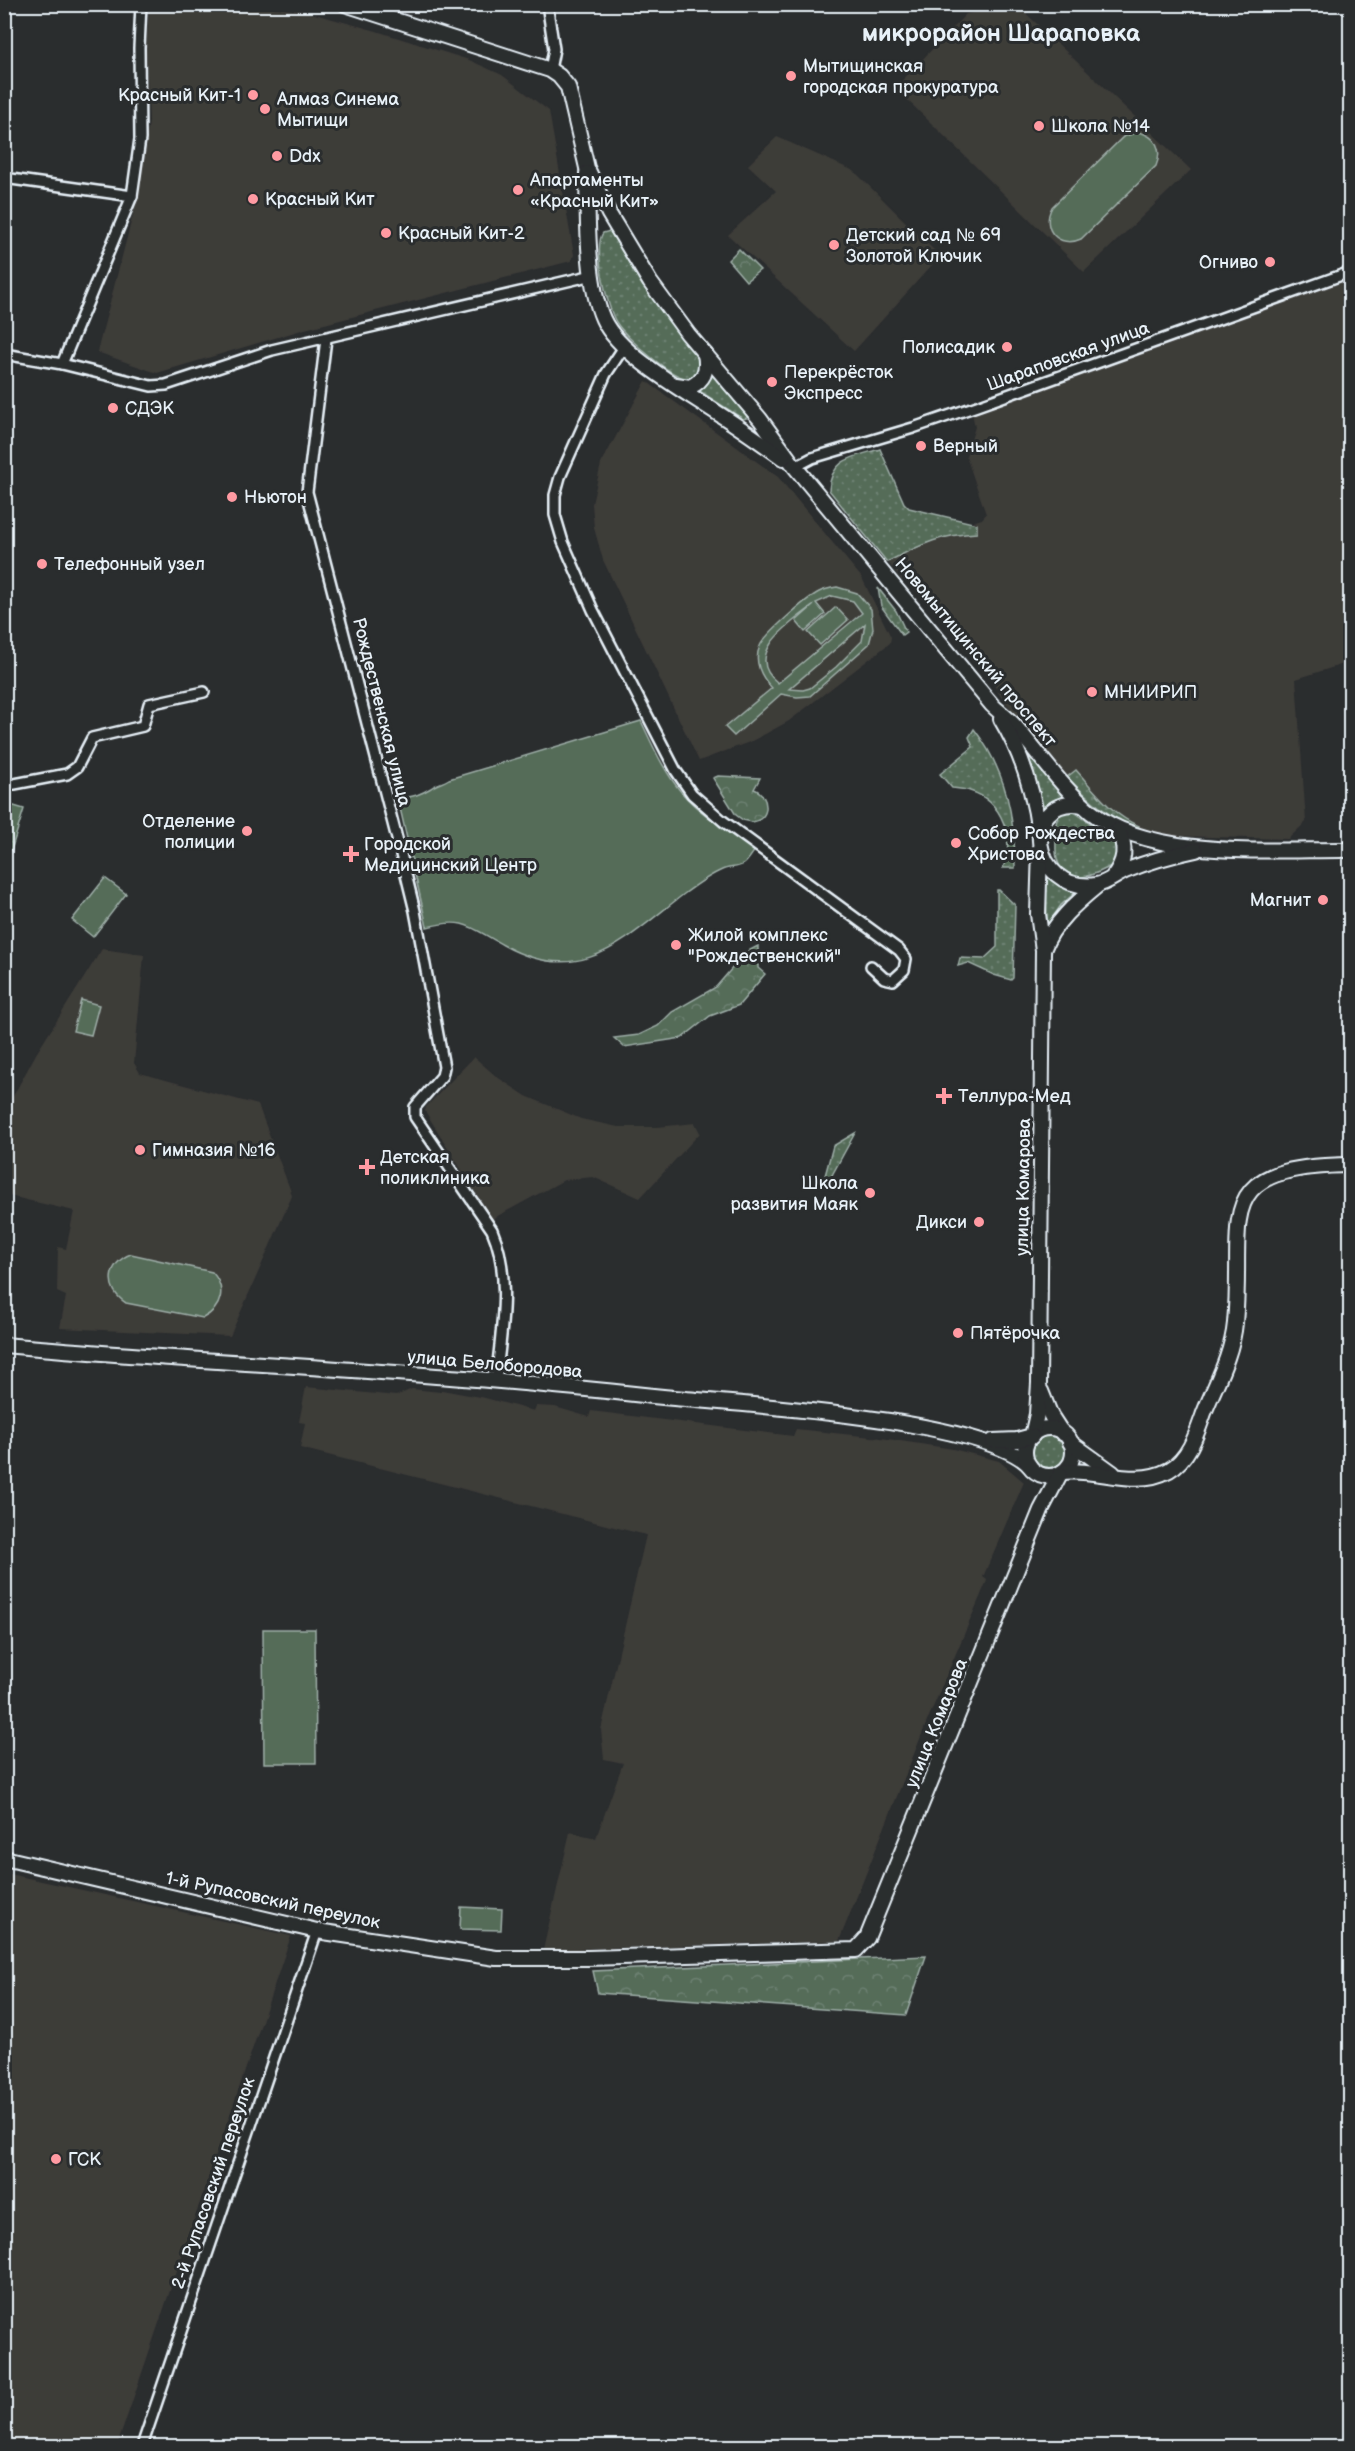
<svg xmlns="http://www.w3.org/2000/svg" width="1355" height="2451" font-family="'Balsamiq Sans',sans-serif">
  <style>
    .built { fill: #3e3c39 }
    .grass { fill: url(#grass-dots); stroke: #9eaea8; stroke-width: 1.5 }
    .forest { fill: url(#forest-crowns); stroke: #9eaea8; stroke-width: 1.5 }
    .pitch { fill: #556c59; stroke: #9eaea8; stroke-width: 1.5; fill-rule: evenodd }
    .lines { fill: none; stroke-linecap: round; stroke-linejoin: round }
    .street-casing { stroke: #e8f1f8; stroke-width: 14 }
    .secondary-casing { stroke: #e8f1f8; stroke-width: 18 }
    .street { stroke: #2a2d2e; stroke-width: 9 }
    .secondary { stroke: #2a2d2e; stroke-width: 14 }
    .poi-dot { fill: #ff9aa2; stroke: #2a2d2e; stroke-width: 2 }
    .labels { text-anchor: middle; stroke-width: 6; stroke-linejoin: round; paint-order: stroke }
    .poi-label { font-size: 18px; fill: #e8f1f8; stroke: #2a2d2e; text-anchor: start }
    .street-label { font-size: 18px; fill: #e8f1f8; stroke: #2a2d2e }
    .district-label { font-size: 24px; font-weight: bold; fill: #e8f1f8; stroke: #2a2d2e }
  </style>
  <defs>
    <pattern id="grass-dots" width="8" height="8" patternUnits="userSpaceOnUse" patternTransform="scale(1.5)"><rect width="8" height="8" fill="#556c59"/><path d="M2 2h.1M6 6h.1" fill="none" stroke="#6d8172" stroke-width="1.8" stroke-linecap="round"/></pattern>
    <pattern id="forest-crowns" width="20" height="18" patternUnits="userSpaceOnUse" patternTransform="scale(1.5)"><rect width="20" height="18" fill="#556c59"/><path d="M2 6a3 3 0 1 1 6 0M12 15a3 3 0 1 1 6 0" fill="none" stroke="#6d8172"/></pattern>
  </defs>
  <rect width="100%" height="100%" fill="#2a2d2e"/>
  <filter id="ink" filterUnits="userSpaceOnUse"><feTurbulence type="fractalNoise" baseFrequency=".0167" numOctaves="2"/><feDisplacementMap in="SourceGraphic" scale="12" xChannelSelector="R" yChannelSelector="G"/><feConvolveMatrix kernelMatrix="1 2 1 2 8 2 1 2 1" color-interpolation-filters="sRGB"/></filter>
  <g filter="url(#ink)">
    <g class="built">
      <path d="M1012,5h5l174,165 -107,102 -189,-184 71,-74z"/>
      <path d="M257,6l46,5 70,19 96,30 33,15 47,36 25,144 -3,6 -266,68 -148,44 -60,-21 39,-149 13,-81 -3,-72 3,-42z"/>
      <path d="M777,137l77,34 86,85 -86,95 -126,-116 48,-44 -28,-26z"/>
      <path d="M1350,278v384l-54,17 10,143 -18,17 -115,-3 -35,-7 -29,-14 -22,-18 -25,-25 -61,-75 -15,-26 -24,-24 5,-6 -54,-65 -11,4 -16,-20 39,-24 57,-17 4,-5 -20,-58 9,-29 -3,-14z"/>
      <path d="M646,381l132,96 84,101 29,59 -1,6 -101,78 -37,20 -53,20 -96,-201 -9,-32 -2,-24 9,-40z"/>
      <path d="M102,949l42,6 -10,108 6,10 118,32 32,84 2,7 -62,140 -170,-8 6,-32 -9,-4 1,-45 8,2 8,-38 -69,-16v-84l31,-57z"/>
      <path d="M474,1057l23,20 29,19 55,23 37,8h40l37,-4 5,10 -60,65 -47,-21 -29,3 -72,39 -67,-108 1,-4z"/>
      <path d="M306,1387l90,9 16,-7 28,3 2,-2 43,8 49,13 2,-5 19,1 34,10 2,-6 202,25 3,-7 85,9 72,11 46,12 25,21 -41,95 4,3 -1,3 -58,136 -89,222 -296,9 27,-118 26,6 27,-75 -19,-4 -3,-29 45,-195 -346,-87 5,-25 -6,-1z"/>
      <path d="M5,1873l286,63 -174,510h-112z"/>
    </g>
    <g class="grass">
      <path d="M610,231l42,66 48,58 1,16 -10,8c-17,2 -66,-42 -75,-57 -9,-15 -23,-76 -13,-89z"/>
      <path d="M713,372l34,41v5l-4,1 -45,-29 12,-11z"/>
      <path d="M880,449l24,54 5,5 68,16v9c-39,2 -56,12 -90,29l-58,-72c2,-32 25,-33 51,-41z"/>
      <path d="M878,588l18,23 10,21 -4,3 -21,-29z"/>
      <path d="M974,729c32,41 41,88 41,139h-12c12,-29 0,-67 -33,-77 -5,-2 -12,-2 -18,-3l-12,-14 33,-27 -4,-10z"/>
      <path d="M1019,742l51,56 -15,4 -11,11 -10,-37z"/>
      <path d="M1076,770c19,21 36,45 63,56l-1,3c-29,-11 -49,-30 -71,-52z"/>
      <path d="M1063,811h10l45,32 -2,20c-16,10 -48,26 -58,-1 -3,-7 -2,-16 -2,-24 0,-10 -2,-19 7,-27z"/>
      <path d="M1046,873l16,14 15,4 -16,14 -14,21z"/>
      <path d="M997,890h2l16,15 -2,73 -2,2 -17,-5 -26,-12 -10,3 2,-8 24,1 13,-12z"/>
      <path d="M855,1133l-29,53 -3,-3 10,-37z"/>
      <circle cx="1049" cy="1453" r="18"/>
    </g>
    <g class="forest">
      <path d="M739,249l21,21 -14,11 -18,-21z"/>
      <path d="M718,776l42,2 -6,11c16,6 17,31 -2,33l-9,-2 -7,-5 -23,-37z"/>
      <path d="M4,803l20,6 -15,48 -4,-1z"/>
      <path d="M758,946v22l7,6 -26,31 -29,11 -28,22 -58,9 -10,-9 25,-3 19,-9 14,-14 44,-25 30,-35z"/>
      <path d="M926,1956l-20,59 -308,-22 -5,-22z"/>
    </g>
    <g class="pitch">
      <path d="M1138,132c18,4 25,17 18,34l-75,73c-22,10 -41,-10 -29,-32l71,-70z"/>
      <path d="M837,587l20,6 14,16 2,20 -4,15 -59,52 -13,1 -16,-3 -47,42 -9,-9 47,-39c-11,-11 -19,-27 -12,-42 5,-12 47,-48 59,-54 6,-3 12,-4 18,-5zM832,596l21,5 9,12 -84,70c-37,-29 14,-61 36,-78l-18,16 9,11 20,-18 -9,-11zM865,624l-3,17 -26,26 -26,21 -7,2 -14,-1z"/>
      <path d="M836,607l12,13 -28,25 -12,-13z"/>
      <path d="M641,721c12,25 23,51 41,72 20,23 49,39 73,57 -3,4 -7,11 -11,14 -6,4 -15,3 -22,6 -14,6 -26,15 -38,24 -59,45 -102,95 -181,51 -33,-18 -38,-28 -76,-18l-29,-128c15,-3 20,-3 33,-11 5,-4 12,-5 18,-9z"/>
      <path d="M105,878l21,16 -33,43 -21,-17z"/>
      <path d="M81,1000l18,5 -8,30 -18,-4z"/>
      <path d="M131,1254l81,18c15,16 10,36 -9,46l-77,-15c-22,-14 -19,-40 5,-49z"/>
      <path d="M263,1629h52l1,134h-52z"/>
      <path d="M461,1907l41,2 -1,21 -41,-1z"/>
    </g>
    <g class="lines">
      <defs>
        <g id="street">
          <path d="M547,4l7,45 -4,21"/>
          <path d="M4,178l128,18"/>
          <path d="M326,339l-19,153 96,370 12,49 29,156 -2,9 -27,31v10l77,113c20,46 9,102 4,151"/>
          <path d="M624,347l-18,27 -46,103 -5,18v20l8,27 30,68 83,161 16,23 31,27 176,129 7,9 -2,11 -11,10 -9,-2 -13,-12"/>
          <path d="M4,354l58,10 89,22 15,-1 106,-35 321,-75"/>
          <path d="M62,364l70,-168 8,-57 -1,-91 2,-44"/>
          <path d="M795,467l17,-9 101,-30 64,-22 373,-134"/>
          <path d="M4,786l63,-12 10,-7 15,-29 51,-12 6,-22 55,-12"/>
          <path d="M142,2446l175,-515"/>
        </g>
        <g id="secondary">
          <path d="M345,4l205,66 9,6 9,11 19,81 22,46 41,68 38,52 72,85 35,48 197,238c7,7 16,13 23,21 25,29 47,62 76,86 61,49 185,37 259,38"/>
          <path d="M587,173c1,42 -1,108 16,146 16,36 83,73 116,95 22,14 43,29 64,44"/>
          <path d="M676,385l14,2c15,-7 18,-18 15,-33"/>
          <path d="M1001,719c21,35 33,74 38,114"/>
          <path d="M1083,805c-65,-11 -53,89 13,80 10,-1 20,-10 29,-14 22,-9 47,-16 71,-21"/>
          <path d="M1113,877c12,-16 14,-29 5,-47"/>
          <path d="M1043,950c10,-27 33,-47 55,-65"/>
          <path d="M4,1345c144,13 288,20 432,31 79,5 159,14 238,22 72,7 309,21 355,67"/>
          <path d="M1041,1391l10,25 11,17"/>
          <circle cx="1049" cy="1452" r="24"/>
          <path d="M1032,1436l5,-22 2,-31 4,-433 -5,-36 2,-66"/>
          <path d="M993,1441l24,-1 15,-4"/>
          <path d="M1070,1442l43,31"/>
          <path d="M1062,1472c36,-5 72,17 107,-2 20,-11 28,-37 35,-57 12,-30 28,-58 31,-90 10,-106 -28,-156 115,-158"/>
          <path d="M4,1858l313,73 179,27h92l268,-8 11,-12 174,-428 19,-36"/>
        </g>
      </defs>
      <use href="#street" class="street-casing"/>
      <use href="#secondary" class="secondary-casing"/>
      <use href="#street" class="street"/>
      <use href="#secondary" class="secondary"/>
    </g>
  </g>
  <g class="poi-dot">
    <circle cx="791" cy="76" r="6"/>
    <circle cx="253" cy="95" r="6"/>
    <circle cx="265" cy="109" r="6"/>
    <circle cx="1039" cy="126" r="6"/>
    <circle cx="277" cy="156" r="6"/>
    <circle cx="518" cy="190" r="6"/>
    <circle cx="253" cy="199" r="6"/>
    <circle cx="386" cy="233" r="6"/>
    <circle cx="834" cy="245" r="6"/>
    <circle cx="1270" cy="262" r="6"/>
    <circle cx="1007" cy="347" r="6"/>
    <circle cx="772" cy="382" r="6"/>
    <circle cx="113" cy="408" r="6"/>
    <circle cx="921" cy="446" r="6"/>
    <circle cx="232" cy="497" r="6"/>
    <circle cx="42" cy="564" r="6"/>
    <circle cx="1092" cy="692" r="6"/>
    <circle cx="247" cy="831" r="6"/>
    <circle cx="956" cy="843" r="6"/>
    <path d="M348 845h6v6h6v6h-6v6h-6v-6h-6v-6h6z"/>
    <circle cx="1323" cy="900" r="6"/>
    <circle cx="676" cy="945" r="6"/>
    <path d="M941 1087h6v6h6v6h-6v6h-6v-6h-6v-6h6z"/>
    <circle cx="140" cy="1150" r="6"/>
    <path d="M364 1158h6v6h6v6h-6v6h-6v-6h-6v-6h6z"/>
    <circle cx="870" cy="1193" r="6"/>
    <circle cx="979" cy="1222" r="6"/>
    <circle cx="958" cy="1333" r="6"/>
    <circle cx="56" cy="2159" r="6"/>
  </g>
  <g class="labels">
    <g class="poi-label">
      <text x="803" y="72">Мытищинская<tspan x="803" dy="21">городская прокуратура</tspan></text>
      <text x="241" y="101" text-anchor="end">Красный Кит-1</text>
      <text x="277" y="105">Алмаз Синема<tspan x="277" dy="21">Мытищи</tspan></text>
      <text x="1051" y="132">Школа №14</text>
      <text x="289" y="162">Ddx</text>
      <text x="530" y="186">Апартаменты<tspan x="530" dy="21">«Красный Кит»</tspan></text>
      <text x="265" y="205">Красный Кит</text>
      <text x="398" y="239">Красный Кит-2</text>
      <text x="846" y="241">Детский сад № 69<tspan x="846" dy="21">Золотой Ключик</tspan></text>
      <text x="1258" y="268" text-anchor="end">Огниво</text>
      <text x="995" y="353" text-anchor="end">Полисадик</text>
      <text x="784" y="378">Перекрёсток<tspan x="784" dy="21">Экспресс</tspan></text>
      <text x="125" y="414">СДЭК</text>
      <text x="933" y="452">Верный</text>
      <text x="244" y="503">Ньютон</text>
      <text x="54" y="570">Телефонный узел</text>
      <text x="1104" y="698">МНИИРИП</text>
      <text x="235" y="827" text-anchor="end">Отделение<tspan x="235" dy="21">полиции</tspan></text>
      <text x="968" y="839">Собор Рождества<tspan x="968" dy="21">Христова</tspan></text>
      <text x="364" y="850">Городской<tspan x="364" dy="21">Медицинский Центр</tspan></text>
      <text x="1311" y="906" text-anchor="end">Магнит</text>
      <text x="688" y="941">Жилой комплекс<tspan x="688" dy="21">"Рождественский"</tspan></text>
      <text x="958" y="1102">Теллура-Мед</text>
      <text x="152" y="1156">Гимназия №16</text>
      <text x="380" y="1163">Детская<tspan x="380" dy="21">поликлиника</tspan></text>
      <text x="858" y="1189" text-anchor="end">Школа<tspan x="858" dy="21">развития Маяк</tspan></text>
      <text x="967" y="1228" text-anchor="end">Дикси</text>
      <text x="970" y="1339">Пятёрочка</text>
      <text x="68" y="2165">ГСК</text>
    </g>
    <g class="street-label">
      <text transform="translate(1068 356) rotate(-20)" y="6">Шараповская улица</text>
      <text transform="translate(976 652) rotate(50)" y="6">Новомытищинский проспект</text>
      <text transform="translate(382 712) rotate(76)" y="6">Рождественская улица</text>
      <text transform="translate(1023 1187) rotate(-89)" y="6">улица Комарова</text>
      <text transform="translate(495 1364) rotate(5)" y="6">улица Белобородова</text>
      <text transform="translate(936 1723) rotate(-68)" y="6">улица Комарова</text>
      <text transform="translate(273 1900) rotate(12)" y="6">1-й Рупасовский переулок</text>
      <text transform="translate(213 2183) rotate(-71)" y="6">2-й Рупасовский переулок</text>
    </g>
    <g class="district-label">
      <text x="1001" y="41">микрорайон Шараповка</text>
    </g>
  </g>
  <rect width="1355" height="2451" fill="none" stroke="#2a2d2e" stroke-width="24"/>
  <rect x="12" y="12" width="1331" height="2427" fill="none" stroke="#e8f1f8" stroke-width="2" filter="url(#ink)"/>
</svg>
